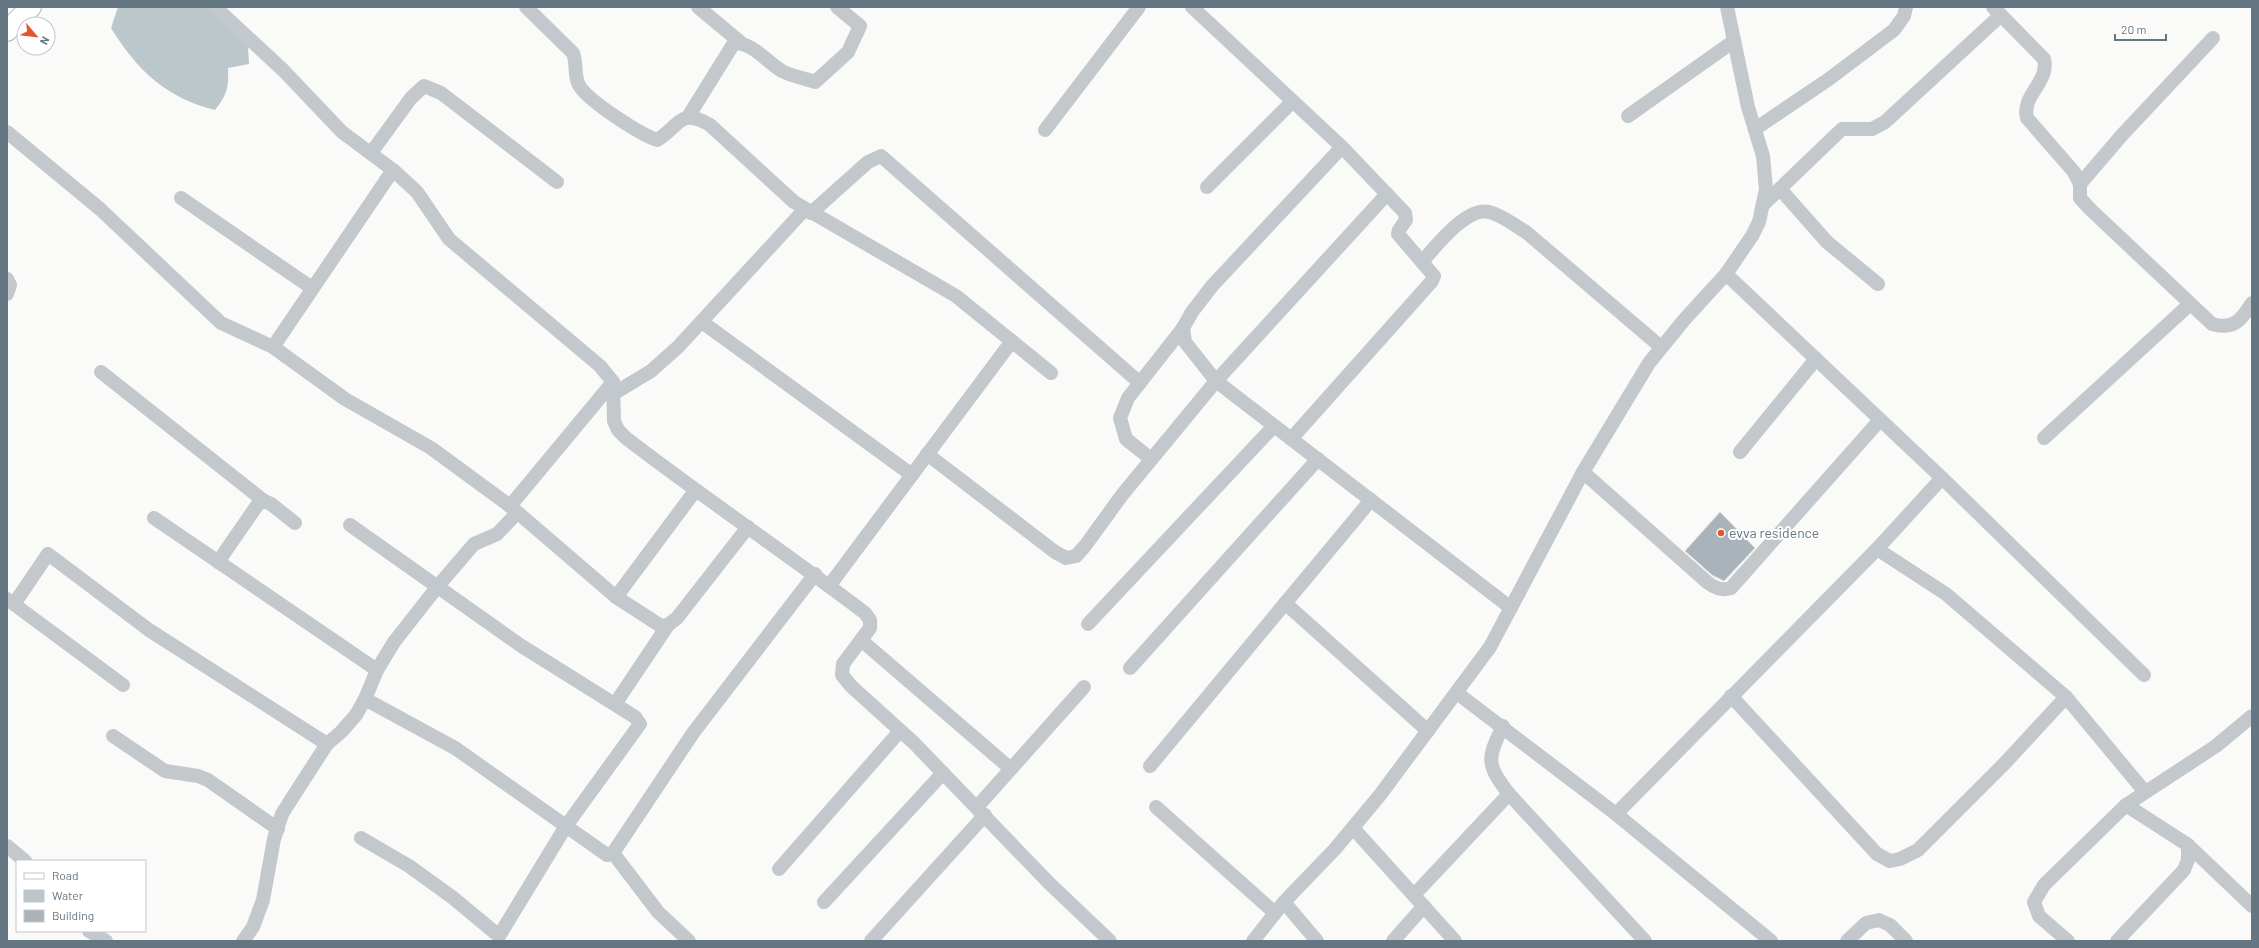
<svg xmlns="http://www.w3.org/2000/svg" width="2259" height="948" font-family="Barlow,sans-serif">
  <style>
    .water { fill: #bbc7cb }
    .building { fill: #aab3b9; stroke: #dcdcda }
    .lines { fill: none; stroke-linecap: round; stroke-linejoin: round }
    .secondary-casing { stroke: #b3babf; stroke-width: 22 }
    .street { stroke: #c3c8cc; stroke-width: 14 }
    .secondary { stroke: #fff; stroke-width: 20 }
    .poi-dot { fill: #e4572e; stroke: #fff; stroke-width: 1.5 }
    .labels { text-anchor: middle; stroke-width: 4; stroke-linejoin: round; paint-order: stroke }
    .poi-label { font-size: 14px; fill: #657683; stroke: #fff; text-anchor: start }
  </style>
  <rect width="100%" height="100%" fill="#fafaf8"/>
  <path class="water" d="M118,7h91l39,38 1,19 -21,4c1,19 -1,27 -13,42 -49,-12 -78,-40 -104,-82z"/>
  <path class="building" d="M1720,512l35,36 -31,33 -12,-6 -27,-24z"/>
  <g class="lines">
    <defs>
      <path id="secondary" d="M7,31l24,-24"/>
    </defs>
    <use href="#secondary" class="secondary-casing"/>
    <g class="street">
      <path d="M215,7l68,63 59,62 51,38"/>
      <path d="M526,7l47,46c4,10 1,20 5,30 6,16 62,51 79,57 23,-14 23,-33 53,-15l84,77 162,94 95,77"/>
      <path d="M698,7l42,35"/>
      <path d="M1192,7l150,140 63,66 1,7 -7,10 -1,4 36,42 -2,5 -141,158"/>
      <path d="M1993,7l51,52c6,23 -23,36 -17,59l47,54 6,12v14l10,11 122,115c21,6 29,-3 40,-21"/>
      <path d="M1628,116l106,-75"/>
      <path d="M688,117l46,-74c18,-1 33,19 48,28 9,5 22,7 33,11l33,-30 12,-26 -23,-19"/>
      <path d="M1755,129l74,-50 65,-49 10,-14 2,-9"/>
      <path d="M1045,130l94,-123"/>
      <path d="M7,132l93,77 121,114 52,24 72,52 86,49 79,58 106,91"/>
      <path d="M1342,147l-130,139 -20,26 -9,16 2,14 31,39 295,227"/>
      <path d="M371,153l40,-55 13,-12 17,7 116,89"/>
      <path d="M2080,184l42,-49 91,-97"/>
      <path d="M1207,187l85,-85"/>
      <path d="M1780,189l47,53 51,42"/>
      <path d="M181,198l131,90"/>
      <path d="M1764,204l78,-75h30l13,-7 116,-107"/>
      <path d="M811,213l57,-51 13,-6 259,227"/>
      <path d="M1422,262c13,-15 45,-56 67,-50 13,3 25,13 37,20l135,115"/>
      <path d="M1726,274l216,204 202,197"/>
      <path d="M7,279l3,6 -3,9"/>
      <path d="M702,322l210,153"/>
      <path d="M273,347l120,-177 24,22 32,47 151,127 13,16 1,39 4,9 8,8c78,60 160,115 239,175l5,7v8l-27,36 -1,11 9,11 63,57 135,140 61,58"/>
      <path d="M101,372l163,129"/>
      <path d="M613,394l38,-23 27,-24 127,-138"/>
      <path d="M2044,438l146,-134"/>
      <path d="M1740,452l76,-93"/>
      <path d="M927,454l128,98 11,6 10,-2 9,-10 37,-51 94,-114 171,-187"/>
      <path d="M1151,459l-25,-20 -6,-21 8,-20 55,-70"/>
      <path d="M1583,472l124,110c8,6 14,9 24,6l149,-168"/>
      <path d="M695,491l-79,106 45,29 7,-1 9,-7 71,-91"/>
      <path d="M510,506l103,-124"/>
      <path d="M154,518l223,152"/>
      <path d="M350,525l170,120 115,72 5,7 -74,102 -67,110 -47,-39 -43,-31 -48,-28"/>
      <path d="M1877,549l69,45 120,103"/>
      <path d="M218,562l40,-58 6,-3 7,3 24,19"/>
      <path d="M829,586l183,-245"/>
      <path d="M7,599l116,86"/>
      <path d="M1285,603l143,128"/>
      <path d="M14,604l34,-50 101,76 178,114"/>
      <path d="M1088,624l186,-198"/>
      <path d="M861,640l150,129"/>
      <path d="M1130,668l188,-209"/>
      <path d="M1457,693l159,121 155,127"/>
      <path d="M1731,696l146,158 13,7 10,-2 18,-9 87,-87 61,-66 79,95"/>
      <path d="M365,699l90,49 152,107 6,-2 80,-120 122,-159"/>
      <path d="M615,704l53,-79"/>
      <path d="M1503,726c-16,33 -17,38 6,68l136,147"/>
      <path d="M113,736l52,35 33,5 10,4 70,49"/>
      <path d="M1150,766l221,-266"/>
      <path d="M977,807l107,-120"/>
      <path d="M1156,807l119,106"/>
      <path d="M1616,814l261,-265 65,-71"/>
      <path d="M1353,828l102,113"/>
      <path d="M2188,845l64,61"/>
      <path d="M7,846l18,15"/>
      <path d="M613,853l45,59 31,29"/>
      <path d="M779,869l121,-138"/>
      <path d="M1414,895l95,-101"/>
      <path d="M824,902l119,-129"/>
      <path d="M1284,902l33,39"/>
      <path d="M89,931l17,10"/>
      <path d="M243,941l10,-14 10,-27 11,-61 8,-25 12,-19 33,-51 14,-12 15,-17 9,-16 12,-29 17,-28 44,-56 36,-42 23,-10 20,-21"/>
      <path d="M871,941l114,-126"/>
      <path d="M1253,941l31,-39 51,-53 45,-54 110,-148 93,-175 66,-109 35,-43 42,-46 26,-38 7,-14 7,-33 -3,-33 -15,-49 -21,-100"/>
      <path d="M1393,941l31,-35"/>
      <path d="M1847,941l19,-18 13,-3 11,5 16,16"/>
      <path d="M2068,941l-29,-25 -5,-14 10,-17 82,-80 90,-59 36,-30"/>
      <path d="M2117,941l67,-71 4,-10v-15l-62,-40"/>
    </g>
    <use href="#secondary" class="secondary"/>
  </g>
  <circle class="poi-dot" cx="1721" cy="533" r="4"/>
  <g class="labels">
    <g class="poi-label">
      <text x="1729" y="538">evva residence</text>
    </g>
  </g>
  <rect width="2259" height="948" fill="none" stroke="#657683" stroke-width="16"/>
  <rect x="16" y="860" width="130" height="72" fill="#ffffff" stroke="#c1c8cd"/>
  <rect x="24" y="873" width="20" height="6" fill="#ffffff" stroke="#c1c8cd"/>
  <text x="52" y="880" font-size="12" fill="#657683">Road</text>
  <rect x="24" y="890" width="20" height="12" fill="#bbc7cb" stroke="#c1c8cd"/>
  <text x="52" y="900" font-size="12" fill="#657683">Water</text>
  <rect x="24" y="910" width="20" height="12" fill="#aab3b9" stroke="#c1c8cd"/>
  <text x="52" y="920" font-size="12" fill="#657683">Building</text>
  <g transform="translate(36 36) rotate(118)"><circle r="19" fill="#ffffff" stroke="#c1c8cd"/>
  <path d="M0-3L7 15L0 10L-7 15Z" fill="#e4572e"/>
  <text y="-6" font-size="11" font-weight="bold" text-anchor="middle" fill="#657683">N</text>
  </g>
  <path d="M2115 34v6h51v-6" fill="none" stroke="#657683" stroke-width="2"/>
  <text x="2121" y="34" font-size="12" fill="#657683" stroke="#ffffff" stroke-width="3" paint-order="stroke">20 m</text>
</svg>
